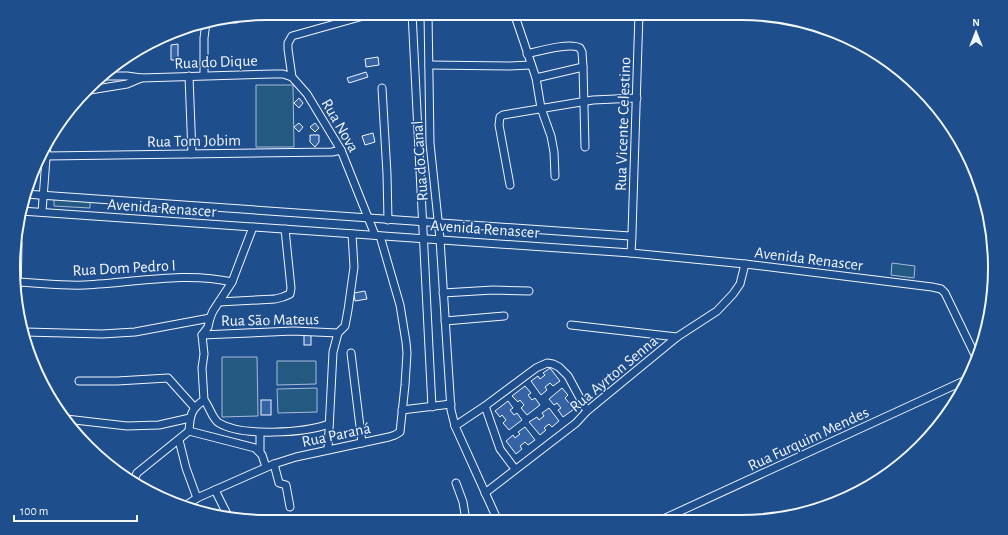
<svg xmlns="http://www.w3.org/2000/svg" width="1008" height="535" font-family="'Alegreya Sans',sans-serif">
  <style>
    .green { fill: #245a82; stroke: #a8bbd7 }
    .building { fill: #3563a3; stroke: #f2f6ff }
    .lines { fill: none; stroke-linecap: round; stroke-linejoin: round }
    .minor-casing { stroke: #f2f6ff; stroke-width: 9 }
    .minor { stroke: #1f4e8c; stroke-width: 7 }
    .labels { text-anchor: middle; stroke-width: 3; stroke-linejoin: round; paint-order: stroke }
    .street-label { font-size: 16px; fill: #f2f6ff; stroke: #1f4e8c }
    .rim { fill: none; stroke: #f2f6ff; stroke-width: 2 }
  </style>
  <rect width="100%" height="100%" fill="#1f4e8c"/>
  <g class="green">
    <path d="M256,85h37l1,62h-38z"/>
    <path d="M54,199l36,2v7l-36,-2z"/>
    <path d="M892,263l23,3 -1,12 -23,-3z"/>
    <path d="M222,357h35l1,59 -36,1z"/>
    <path d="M277,361h39v23l-39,1z"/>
    <path d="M317,388v24l-39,1 -1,-24z"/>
  </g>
  <g class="building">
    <path d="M178,44v16h-7v-15z"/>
    <path d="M378,57l1,8 -13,2 -1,-8z"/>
    <path d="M366,72l2,5 -19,6 -2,-5z"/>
    <path d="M299,98l4,5 -4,5 -5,-5z"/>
    <path d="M299,123l4,4 -4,5 -5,-5z"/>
    <path d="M315,123l4,5 -4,4 -5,-5z"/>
    <path d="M373,133l2,9 -10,3 -3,-9z"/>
    <path d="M310,135h9v7l-4,5 -5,-5z"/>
    <path d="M365,291l2,8 -12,2 -1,-8z"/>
    <rect x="304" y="333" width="7" height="12"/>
    <path d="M550,368l10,13 -7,5 -3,-3 -5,4 2,3 -6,5 -10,-14 7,-5 2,3 5,-4 -2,-2z"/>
    <path d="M525,386l6,7 -3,2 4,5 3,-2 5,7 -13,10 -6,-7 3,-3 -4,-5 -2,2 -6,-6z"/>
    <path d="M562,388l6,7 -3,3 4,5 2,-2 6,6 -14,10 -5,-7 3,-2 -4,-5 -3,2 -5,-6z"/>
    <rect x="261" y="400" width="10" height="15"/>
    <path d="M508,401l5,7 -3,2 4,5 3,-2 5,7 -13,10 -6,-7 3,-3 -4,-5 -2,2 -5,-6z"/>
    <path d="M549,408l10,13 -7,6 -3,-3 -5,4 2,2 -6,5 -11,-13 8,-5 2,3 5,-4 -2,-3z"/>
    <path d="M525,427l10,13 -7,5 -3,-3 -5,4 2,3 -6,5 -10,-13 7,-6 2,3 5,-4 -2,-2z"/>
  </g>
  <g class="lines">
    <defs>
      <g id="minor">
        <path d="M374,13l-82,23 -4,7v6l4,28 15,17 34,56 34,85"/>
        <path d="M412,13l20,394"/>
        <path d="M428,13l2,130 10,96 11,171 4,16 43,95"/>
        <path d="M514,13l22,65 5,30 10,28 3,16 1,24"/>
        <path d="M230,19h6"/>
        <path d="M527,54c13,-3 42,-12 53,-6l2,4 1,15 2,80"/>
        <path d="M429,65l80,1 22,-1"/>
        <path d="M204,75v-37l2,-15"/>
        <path d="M103,76h24l14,2 132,-4h10l9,3"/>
        <path d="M189,76l3,78"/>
        <path d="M536,78l47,-11"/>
        <path d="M382,88l5,86 1,46"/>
        <path d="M90,90l37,-6 14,-6"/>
        <path d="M47,156l285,-4 9,-2"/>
        <path d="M510,185l-11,-60 1,-8 3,-2 90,-15 44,-2"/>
        <path d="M25,194l605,42 2,-3 7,-220"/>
        <path d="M21,211l610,42 114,11 187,23 9,2 4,4 30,62"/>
        <path d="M42,212l5,-67"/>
        <path d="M631,253l1,-18"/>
        <path d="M17,282c23,1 46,4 68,3 49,-2 99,-14 147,-3"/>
        <path d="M443,293l50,-3 36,1"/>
        <path d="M17,298l1,-55"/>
        <path d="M219,302l56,-3 8,-2 7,-3 1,-6 -6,-59"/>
        <path d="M445,321l59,-5"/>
        <path d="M571,325l106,12"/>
        <path d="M25,332l77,2 33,-2 75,-14"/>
        <path d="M202,335l91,-4 45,2"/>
        <path d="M351,353l11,90"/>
        <path d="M79,381h38l51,-3 26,29"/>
        <path d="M204,400c6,7 8,19 15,23 23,14 85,10 110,1"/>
        <path d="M485,406l15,43 15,20"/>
        <path d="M402,410l49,-6"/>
        <path d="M66,419l61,7 32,-1 31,-7"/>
        <path d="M455,426l30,-20 51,-38 11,-5 6,1 6,3 9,9 19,35"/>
        <path d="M189,431c1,-16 2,-22 15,-31l-2,-32 2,-14 -2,-19 6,-8 2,-9 3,-7 19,-29 21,-55"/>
        <path d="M189,431l66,17 7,7 4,12"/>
        <path d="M179,440l7,28 11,30"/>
        <path d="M328,449l5,-97 5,-19 7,-7 3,-16 6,-43 -2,-33"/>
        <path d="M260,452v-19"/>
        <path d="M274,464l5,19 7,2 4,22"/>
        <path d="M133,482l4,-9 52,-42"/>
        <path d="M456,483l7,19 3,19"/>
        <path d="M215,490l14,28"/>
        <path d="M485,493l91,-70 11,-12 90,-74 40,-26 16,-17 7,-10 5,-20"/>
        <path d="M185,506l12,-8 77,-34 22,-7 93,-20 6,-2 5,-3 5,-47 2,-32 -1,-11 -6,-37 -20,-69"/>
        <path d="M661,520l305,-140"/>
      </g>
    </defs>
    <use href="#minor" class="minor-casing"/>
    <use href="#minor" class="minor"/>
  </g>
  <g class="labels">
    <g class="street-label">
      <text transform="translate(216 61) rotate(-2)" y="6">Rua do Dique</text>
      <text transform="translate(622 124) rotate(-88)" y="6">Rua Vicente Celestino</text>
      <text transform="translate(341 125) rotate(60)" y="6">Rua Nova</text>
      <text transform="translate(194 140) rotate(-1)" y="6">Rua Tom Jobim</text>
      <text transform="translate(419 161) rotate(-94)" y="6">Rua do Canal</text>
      <text transform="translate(162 207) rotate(4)" y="6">Avenida Renascer</text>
      <text transform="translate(485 228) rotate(4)" y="6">Avenida Renascer</text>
      <text transform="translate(809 258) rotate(7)" y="6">Avenida Renascer</text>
      <text transform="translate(124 267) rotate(-3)" y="6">Rua Dom Pedro I</text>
      <text transform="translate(270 319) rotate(-1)" y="6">Rua São Mateus</text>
      <text transform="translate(613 373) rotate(-40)" y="6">Rua Ayrton Senna</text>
      <text transform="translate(336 434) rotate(-12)" y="6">Rua Paraná</text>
      <text transform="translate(808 438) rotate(-25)" y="6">Rua Furquim Mendes</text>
    </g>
  </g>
  <path d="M0 0H1008V535H0ZM267 20H741A247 247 0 0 1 988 267V268A247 247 0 0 1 741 515H267A247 247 0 0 1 20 268V267A247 247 0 0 1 267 20Z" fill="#1f4e8c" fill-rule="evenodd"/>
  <path class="rim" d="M267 20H741A247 247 0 0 1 988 267V268A247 247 0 0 1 741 515H267A247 247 0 0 1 20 268V267A247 247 0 0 1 267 20Z"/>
  <g transform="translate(976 32)" stroke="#1f4e8c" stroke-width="3" paint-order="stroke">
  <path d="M0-3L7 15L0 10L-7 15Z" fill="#f2f6ff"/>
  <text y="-6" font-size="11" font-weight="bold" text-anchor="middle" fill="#f2f6ff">N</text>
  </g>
  <path d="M14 515v6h123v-6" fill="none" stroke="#f2f6ff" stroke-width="2"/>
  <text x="20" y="515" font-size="12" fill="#f2f6ff" stroke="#1f4e8c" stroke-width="3" paint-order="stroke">100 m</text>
</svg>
